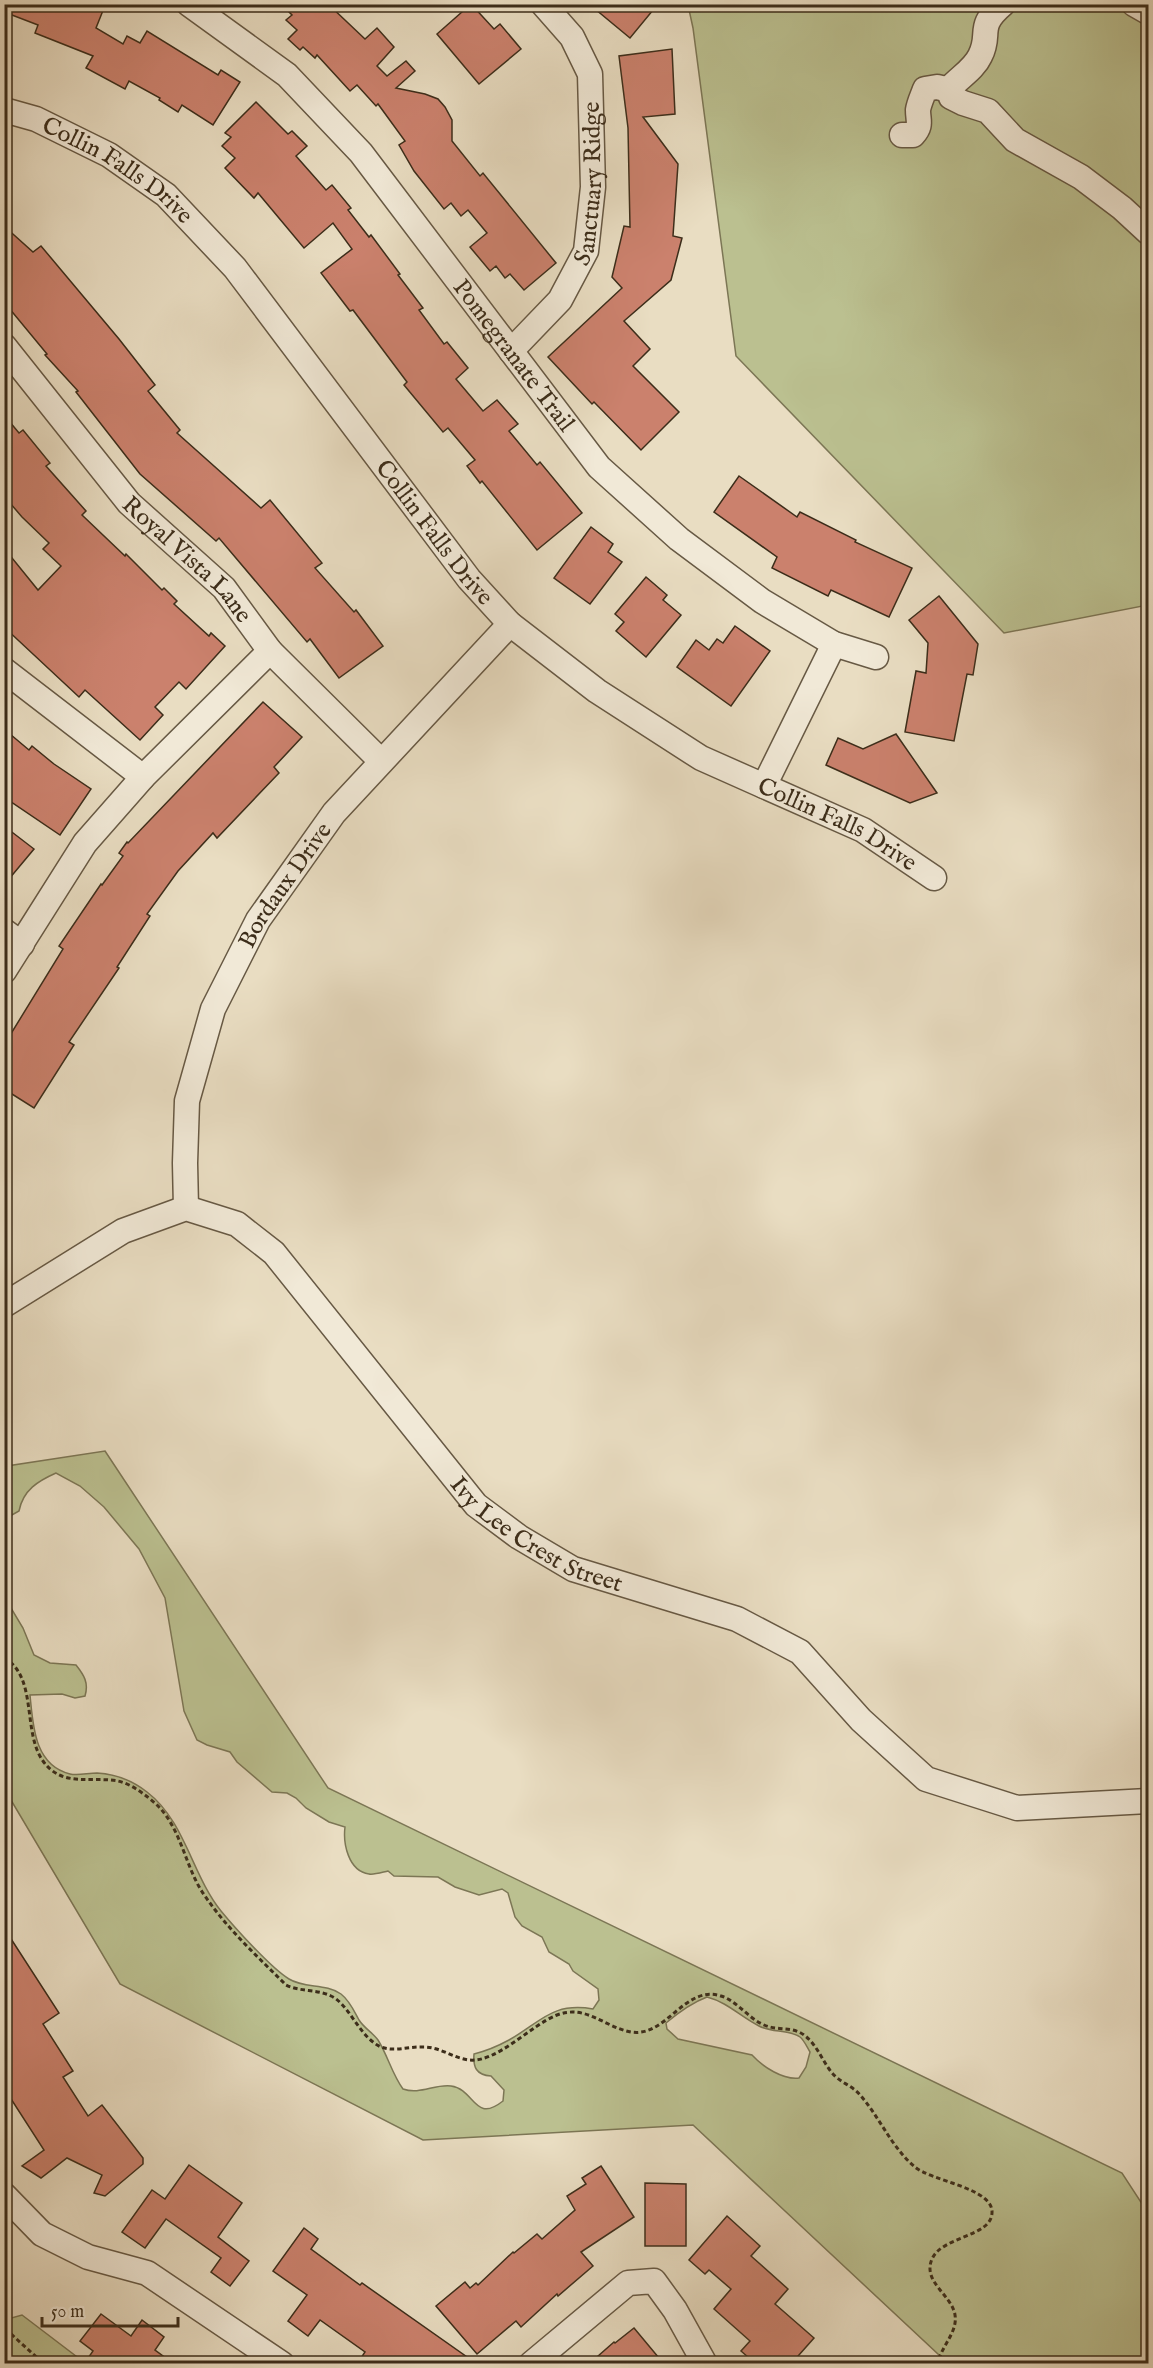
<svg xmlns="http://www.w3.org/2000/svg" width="1153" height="2368" font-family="'IM FELL English',serif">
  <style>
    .green { fill: #bbc090; stroke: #7c7655; stroke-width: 1.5; fill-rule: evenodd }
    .building { fill: #cb816d; stroke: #3c2d1a; stroke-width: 1.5 }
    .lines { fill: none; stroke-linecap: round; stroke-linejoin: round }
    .minor-casing { stroke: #675944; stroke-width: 27 }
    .path { stroke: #3c2d1a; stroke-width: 3; stroke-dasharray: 4.5 3; stroke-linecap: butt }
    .minor { stroke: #f1e9d7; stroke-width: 24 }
    .labels { text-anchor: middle; stroke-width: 6; stroke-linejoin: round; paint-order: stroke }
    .street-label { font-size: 24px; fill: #3c2d1a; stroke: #f1e9d7 }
  </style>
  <rect width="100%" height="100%" fill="#e9ddc2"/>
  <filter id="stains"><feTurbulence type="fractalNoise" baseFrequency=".00333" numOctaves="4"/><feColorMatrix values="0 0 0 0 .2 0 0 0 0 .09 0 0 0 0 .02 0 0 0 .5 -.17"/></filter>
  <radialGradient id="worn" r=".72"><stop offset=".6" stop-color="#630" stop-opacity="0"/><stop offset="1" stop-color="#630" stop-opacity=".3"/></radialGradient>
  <g class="green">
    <path d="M688,5h460v600l-144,28 -268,-277 -43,-328z"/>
    <path d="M105,1451l223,337 794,385 26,40v150h-204l-5,-8 -246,-230 -270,15 -303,-156 -115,-194v-192l18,30 11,27 16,8 26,2c8,10 13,18 9,31l-10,2 -13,-4 -32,1c3,30 4,70 40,79 8,2 18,-1 27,-1 18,1 36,8 50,19 38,29 45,83 74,119 14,17 51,58 68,68 16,10 36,4 52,15 9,7 13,17 18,26 5,8 14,13 19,20 10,16 14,34 25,49 17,6 31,-5 48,-3 24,3 23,38 52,15l1,-11 -13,-14c-15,-1 -18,-9 -17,-22 12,-3 24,-8 35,-14 32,-18 43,-38 84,-31l6,-9 -1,-11 -25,-18 -4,-7 -20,-12 -7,-15 -20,-11 -7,-9 -7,-24 -6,-4 -23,6 -24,-8 -17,-10 -44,-1 -6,-5c-5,1 -14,4 -19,3 -21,-3 -26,-31 -24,-47l-16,-5 -23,-14 -10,-10 -9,-5 -15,-1 -35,-30 -7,-10 -23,-7 -10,-5 -13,-29 -19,-113 -26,-49 -35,-42 -24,-21 -24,-13c-18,8 -33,17 -37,38l-9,5 -5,10 -1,-47 3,-13zM707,1997c20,5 34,20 52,29 13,7 29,3 41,11 4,3 7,10 10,15l-4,15 -7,11c-16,2 -36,-11 -47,-23l-74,-16 -11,-10 -1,-6c13,-11 25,-20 41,-26z"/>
    <path d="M22,2315l63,48h-80l-1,-43z"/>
  </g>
  <g class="building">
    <path d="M4,4h91l9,4 -8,20 27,16 4,-8 13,7 7,-12 71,44 3,-5 19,12 -27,43 -31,-20 -4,7 -19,-12 1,-2 -31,-17 -4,8 -39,-21 7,-12 -58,-23 3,-8 -34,-13z"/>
    <path d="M281,4h47l37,35 12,-11 17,19 -17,19 10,10 19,-15 9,10 -19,17 29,6 13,5 7,8 7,13v21l28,35 3,-3 73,90 -32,27 -14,-16 -5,4 -9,-12 -6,5 -20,-24 17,-14 -19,-23 -7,6 -10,-13 -7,6 -30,-38 -15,-26 6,-4 -27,-37 -2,2 -19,-21 -7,6 -33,-36 -2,3 -12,-11 -3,3 -12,-11 9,-9 -11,-10 6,-5z"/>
    <path d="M471,4l23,25 6,-5 21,25 -42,35 -42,-50z"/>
    <path d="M589,4h69l-28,34z"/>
    <path d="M672,49l3,65 -32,3 35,47 -5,72 9,2 -11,42 -47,41 26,28 -17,17 46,46 -38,38 -47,-48 -2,2 -44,-47 74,-69 -10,-11 12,-51 6,1 -2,-99 -9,-72z"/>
    <path d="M256,102l32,32 4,-3 15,15 -11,10 30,34 6,-5 19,23 -3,2 21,27 2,-2 29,39 -2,1 25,33 -4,2 25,34 3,-2 21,26 -12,11 27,32 14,-11 21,24 -9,7 28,34 3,-3 42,51 -45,37 -55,-69 -2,2 -13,-17 8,-6 -27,-32 -5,4 -39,-47 3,-3 -54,-72 -3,1 -29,-38 31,-24 -19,-26 -29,25 -46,-55 -4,5 -29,-30 10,-10 -13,-12 9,-9 -6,-4z"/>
    <path d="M4,226l29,26 8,-6 78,93 36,46 -7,6 32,39 -3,3 84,75 9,-8 52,63 -7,5 39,44 2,-2 27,36 -44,32 -29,-39 -3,3 -88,-104 -3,3 -76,-67 -64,-82 2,-1 -33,-36 2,-1 -43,-52z"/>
    <path d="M4,415l15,18 4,-3 27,33 -4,3 40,45 -4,4 43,41 1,-2 36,36 2,-2 13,13 -3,3 35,32 2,-3 14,13 -39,43 -7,-7 -24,25 8,8 -23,25 -55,-50 -6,7 -75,-70v-79l34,42 23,-24 -18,-17 6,-6 -27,-26 -18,-21z"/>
    <path d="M739,476l58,41 3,-5 56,28 -1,2 57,26 -23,49 -58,-27 -3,6 -56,-28 5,-11 -63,-45z"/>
    <path d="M591,527l22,17 -5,8 14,10 -32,42 -36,-26z"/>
    <path d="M646,577l21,18 -4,5 18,15 -35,42 -30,-26 8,-9 -9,-8z"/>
    <path d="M939,596l39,48 -5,31 -6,-1 -13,67 -49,-9 11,-61 10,2 2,-30 -19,-23z"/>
    <path d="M735,626l35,25 -39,55 -54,-39 19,-27 13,10 8,-11 6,4z"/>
    <path d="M263,702l39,35 -28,30 5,6 -62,65 -4,-5 -35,38 -31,43 3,2 -33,51 2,1 -50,74 5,3 -40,63 -30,-19v-44l59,-96 -4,-3 42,-62 1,1 21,-29 -4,-3 8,-11 1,1z"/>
    <path d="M4,729l25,21 3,-4 22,18 37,25 -31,46 -56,-38z"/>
    <path d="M896,734l41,59 -27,10 -84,-38 12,-27 25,11z"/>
    <path d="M4,826l30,23 -30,36z"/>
    <path d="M4,1928l55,85 -16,11 30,47 -10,6 25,39 14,-11 41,53v6l-38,32 -11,-3 8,-18 -35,-17 -26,20 -19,-12 22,-16 -40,-62z"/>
    <path d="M189,2165l53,38 -24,34 31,24 -19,25 -19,-14 10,-14 -55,-39 -21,29 -23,-16 30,-42 13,9z"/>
    <path d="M601,2166l33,51 -53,35 12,14 -35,30 -1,-2 -36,33 -5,-6 -39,33 -41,-48 29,-24 5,6 6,-5 2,2 35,-33 1,1 23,-19 5,5 33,-29 -8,-14 19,-12 -4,-6z"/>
    <path d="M645,2183l41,1v62h-41z"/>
    <path d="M727,2216l33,30 -9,10 37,33 -13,15 39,34 -23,26h-35l-15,-13 9,-10 -36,-32 17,-20 -22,-19 -4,4 -16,-14z"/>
    <path d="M304,2228l14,11 -7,10 49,36 2,-2 115,81h-120l8,-12 -45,-32 -12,16 -20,-15 19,-26 -34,-24z"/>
    <path d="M101,2314l30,22 11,-16 22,17 -9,13 19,14h-90l9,-13 -13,-10z"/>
    <path d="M634,2328l30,36h-75l25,-22 1,1z"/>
  </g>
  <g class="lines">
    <defs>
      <g id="minor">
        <path id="s1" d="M189,4l98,71 74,78 238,314 80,72 83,62 72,43 42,13"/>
        <path d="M1003,4c-28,24 -11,29 -23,52 -6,13 -20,21 -30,32l1,9 12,6 25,8 27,29 66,37 41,31 26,24"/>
        <path d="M1134,4l14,8"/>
        <path id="s2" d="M4,110l32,9 73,36 57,40 69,73 234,311 41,45 87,67 104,67 162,72 71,48"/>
        <path d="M902,135h11c9,-10 5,-14 5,-25 1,-7 5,-15 7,-21l12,-2 13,3"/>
        <path id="s3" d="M4,346l125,157 95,85 46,63 111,110"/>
        <path id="s4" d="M511,351l49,-51 26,-49 7,-64 -3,-113 -18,-37 -29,-33"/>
        <path d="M4,670l139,107"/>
        <path d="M764,786l70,-142"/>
        <path d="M4,931l18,13"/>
        <path d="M4,971l81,-128 58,-66 127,-126"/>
        <path id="s5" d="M186,1208l-1,-45 2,-62 26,-92 45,-89 76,-107 176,-189"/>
        <path id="s6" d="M4,1305l119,-74 63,-23 51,16 37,29 202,252 43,32 54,32 164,50 63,33 61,68 65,59 91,29 131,-7"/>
        <path d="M4,2195l38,39 46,23 59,16 135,91"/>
        <path d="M531,2364l97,-81 26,-2 21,29 30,54"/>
      </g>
    </defs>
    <use href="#minor" class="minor-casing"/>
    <g class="path">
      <path d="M4,1658c34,18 18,74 39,103 19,27 48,15 75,20 14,3 29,15 39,24 23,22 28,59 44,85 23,36 55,65 85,95 14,7 31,4 45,11 16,7 26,34 42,46 15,13 33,4 51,5 16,0 29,11 45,13 28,3 62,-35 88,-45 29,-11 47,12 74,17 35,6 54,-48 90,-36 16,5 27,22 43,29 14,6 28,1 40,10 15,11 19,30 32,42 8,7 18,10 25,19 19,22 31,52 54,71 16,14 79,21 77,46 -1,24 -50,23 -60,46 -10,23 20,36 23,56 3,18 -15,32 -17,49"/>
      <path d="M4,2332l6,1 34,31"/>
    </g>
    <use href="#minor" class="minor"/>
  </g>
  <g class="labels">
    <g class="street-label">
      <text dy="8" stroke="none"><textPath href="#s2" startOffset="130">Collin Falls Drive</textPath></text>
      <text dy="8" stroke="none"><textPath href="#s4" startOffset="194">Sanctuary Ridge</textPath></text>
      <text dy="8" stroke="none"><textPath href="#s1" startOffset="482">Pomegranate Trail</textPath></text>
      <text dy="8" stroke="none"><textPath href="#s2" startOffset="616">Collin Falls Drive</textPath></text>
      <text dy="8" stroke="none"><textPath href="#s3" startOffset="282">Royal Vista Lane</textPath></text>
      <text dy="8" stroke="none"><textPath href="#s2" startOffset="1120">Collin Falls Drive</textPath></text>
      <text dy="8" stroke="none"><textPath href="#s5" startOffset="346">Bordaux Drive</textPath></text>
      <text dy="8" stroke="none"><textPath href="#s6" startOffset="698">Ivy Lee Crest Street</textPath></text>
    </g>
  </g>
  <rect width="1153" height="2368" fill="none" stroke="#e9ddc2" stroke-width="24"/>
  <rect x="6" y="6" width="1141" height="2356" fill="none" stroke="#3c2d1a" stroke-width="3"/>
  <rect x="12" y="12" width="1129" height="2344" fill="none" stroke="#3c2d1a" stroke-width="1.5"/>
  <path d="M42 2317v9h136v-9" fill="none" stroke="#3c2d1a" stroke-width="3"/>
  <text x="51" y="2317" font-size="18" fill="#3c2d1a" stroke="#f1e9d7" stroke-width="4.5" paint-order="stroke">50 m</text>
  <rect width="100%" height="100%" filter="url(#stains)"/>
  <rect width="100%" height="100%" fill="url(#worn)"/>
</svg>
